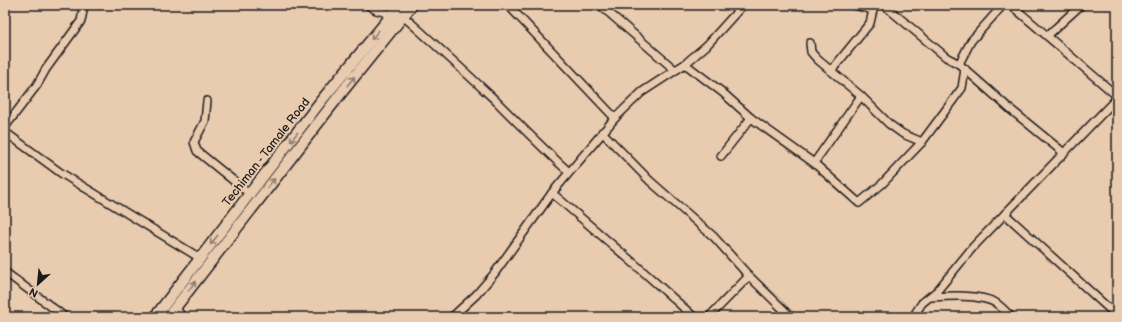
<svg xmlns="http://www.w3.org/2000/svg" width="1122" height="322" font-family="'Balsamiq Sans',sans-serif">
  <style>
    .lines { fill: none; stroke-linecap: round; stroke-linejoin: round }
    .minor-casing { stroke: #1c1c1c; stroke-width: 10 }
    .highway-casing { stroke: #1c1c1c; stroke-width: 13 }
    .minor { stroke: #e9cbb0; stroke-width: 7 }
    .highway { stroke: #e9cbb0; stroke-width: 10 }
    .oneway { stroke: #8d7c6d }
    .labels { text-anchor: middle; stroke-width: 4; stroke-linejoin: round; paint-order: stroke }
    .street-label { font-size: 12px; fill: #1c1c1c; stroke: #e9cbb0 }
  </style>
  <rect width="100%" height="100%" fill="#e9cbb0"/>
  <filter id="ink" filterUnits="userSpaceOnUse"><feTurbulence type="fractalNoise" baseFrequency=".025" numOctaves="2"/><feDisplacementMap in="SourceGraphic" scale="8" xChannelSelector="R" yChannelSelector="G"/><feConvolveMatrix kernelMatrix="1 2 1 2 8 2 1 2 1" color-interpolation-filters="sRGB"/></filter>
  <g filter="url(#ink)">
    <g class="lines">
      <defs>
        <g id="minor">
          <path d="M368,5l8,5 16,4"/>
          <path d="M508,5l107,113"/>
          <path d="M600,5l75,65"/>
          <path d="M854,5l19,5"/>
          <path d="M884,5l62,52 13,7 51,45 54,44"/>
          <path d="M1011,5l106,91"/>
          <path d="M403,16c31,27 61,55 91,83 25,25 49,50 75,73"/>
          <path d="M1047,36l34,-31"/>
          <path d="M810,43l1,9 6,7 44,37 28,28 14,10 19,8"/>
          <path d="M685,64l37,28 29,26 63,45 45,40 23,-19 40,-42 40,-54 3,-19"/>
          <path d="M959,64l12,-23 32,-36"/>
          <path d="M831,71l39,-48 3,-13 2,-5"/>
          <path d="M207,101l-2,20 -11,21 3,9 53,43"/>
          <path d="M5,127l32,-42 9,-16 35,-48 2,-10 -3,-6"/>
          <path d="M5,132l56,41 139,85"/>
          <path d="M602,132l48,49 64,56 35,39 42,41"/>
          <path d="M721,156l30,-38"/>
          <path d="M814,163l47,-67"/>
          <path d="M552,193l85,73 57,51"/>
          <path d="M1005,214l112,102"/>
          <path d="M5,272l60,45"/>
          <path d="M931,297c17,-1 48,-3 63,5 6,3 12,10 17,15"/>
          <path d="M176,308l6,9"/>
          <path d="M452,317l24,-22 18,-21 58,-81 63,-75 27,-26 43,-28 22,-19 36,-40"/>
          <path d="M709,317l40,-41"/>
          <path d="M913,317l9,-14 15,-12 36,-44 144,-149"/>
        </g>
        <g id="highway">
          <path d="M155,317l166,-216 79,-96"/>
          <path d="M168,317l174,-225 70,-87"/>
        </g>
      </defs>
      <use href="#minor" class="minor-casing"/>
      <use href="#highway" class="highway-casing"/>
      <use href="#minor" class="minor"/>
      <use href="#highway" class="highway"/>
    </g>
    <defs><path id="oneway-shaft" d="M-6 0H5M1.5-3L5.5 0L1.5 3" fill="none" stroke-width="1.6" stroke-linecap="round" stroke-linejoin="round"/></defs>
    <g class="oneway">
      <use href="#oneway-shaft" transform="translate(375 35) rotate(129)"/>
      <use href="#oneway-shaft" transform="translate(351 81) rotate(-51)"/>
      <use href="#oneway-shaft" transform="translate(294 137) rotate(128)"/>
      <use href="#oneway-shaft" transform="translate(271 183) rotate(-52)"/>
      <use href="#oneway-shaft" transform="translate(214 240) rotate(128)"/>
      <use href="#oneway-shaft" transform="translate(192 286) rotate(-53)"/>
    </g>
  </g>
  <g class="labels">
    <g class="street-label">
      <text transform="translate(266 152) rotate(-52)" y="4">Techiman - Tamale Road</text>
    </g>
  </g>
  <rect width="1122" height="322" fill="none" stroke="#e9cbb0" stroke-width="20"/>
  <rect x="10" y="10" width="1102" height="302" fill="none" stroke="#1c1c1c" stroke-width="1.5" filter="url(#ink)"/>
  <g transform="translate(38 284) rotate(207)" stroke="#e9cbb0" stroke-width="3" paint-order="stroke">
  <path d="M0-3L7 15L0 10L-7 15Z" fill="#1c1c1c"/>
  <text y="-6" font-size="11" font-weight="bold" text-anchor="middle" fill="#1c1c1c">N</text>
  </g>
</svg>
